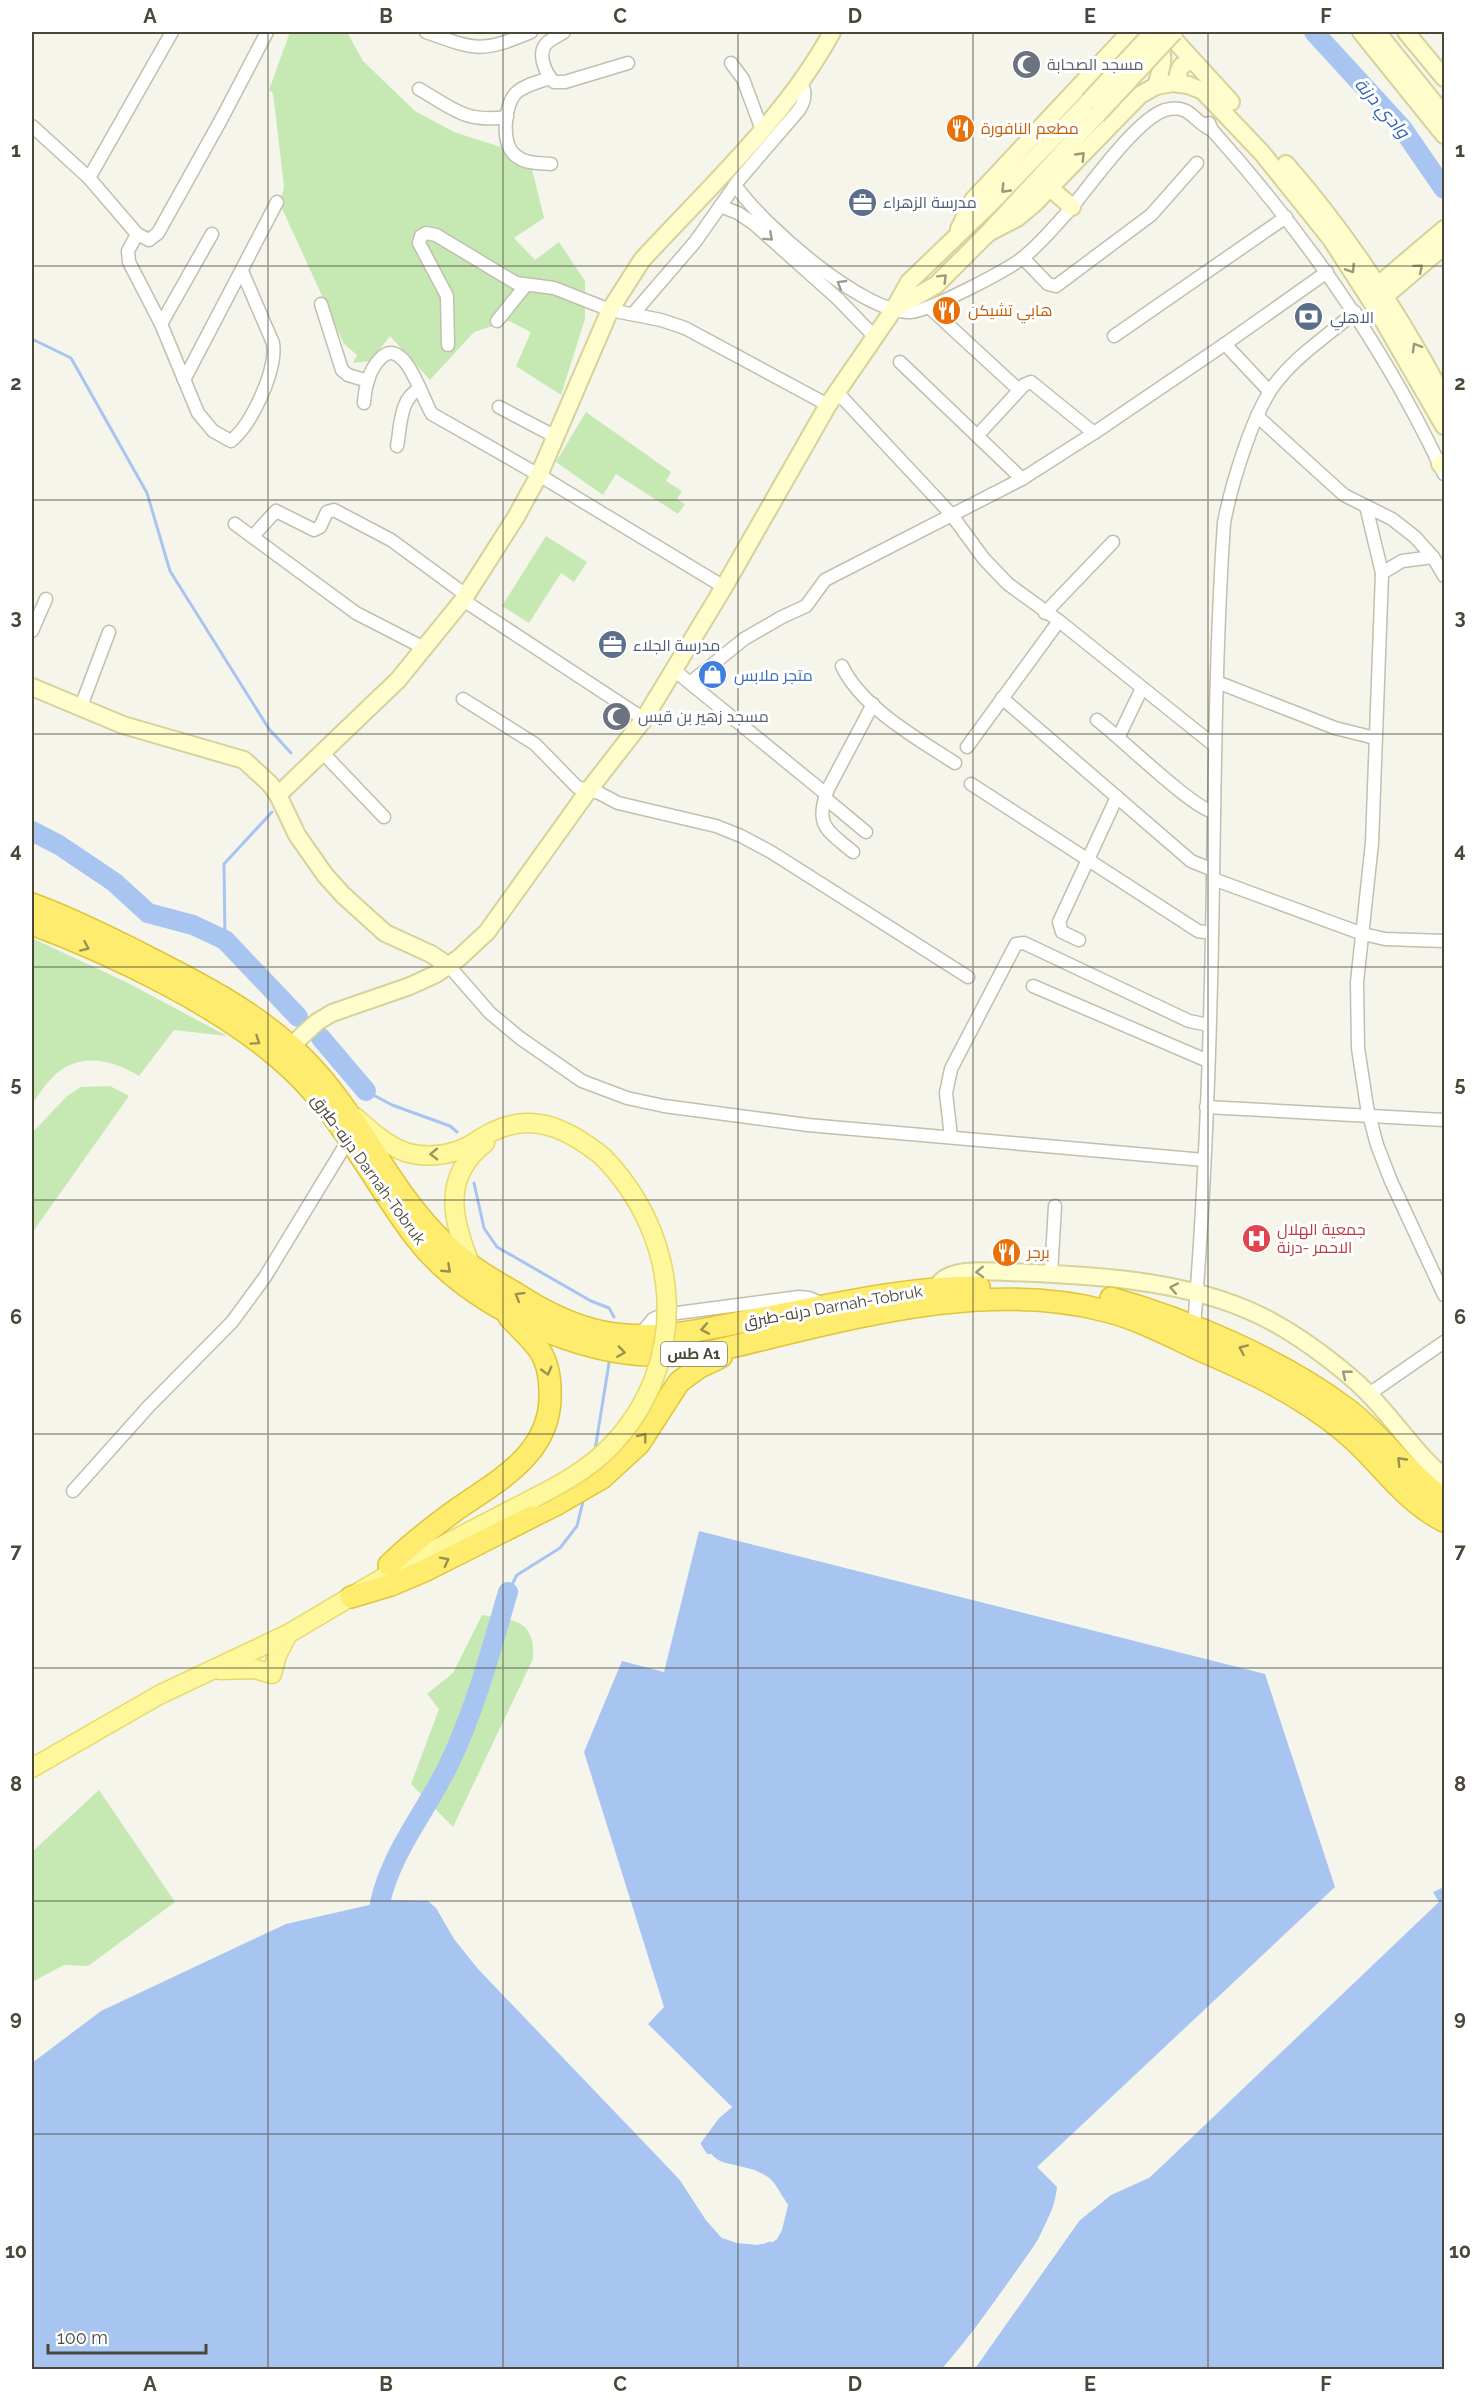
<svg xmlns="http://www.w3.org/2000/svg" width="1476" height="2401" font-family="Raleway,Cairo,sans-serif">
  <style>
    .green { fill: #c6e9b4 }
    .water { fill: #a8c4f1 }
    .pier { fill: #f6f5eb }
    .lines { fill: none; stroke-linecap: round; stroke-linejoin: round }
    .stream { stroke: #a8c4f1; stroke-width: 3 }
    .river { stroke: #a8c4f1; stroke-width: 20 }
    .street-casing { stroke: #c1bfad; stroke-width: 15 }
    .secondary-casing { stroke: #d5d29b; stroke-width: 20 }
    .primary-casing { stroke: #e5da6a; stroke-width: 21 }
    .highway-casing { stroke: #dfc53c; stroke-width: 24 }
    .street { stroke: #fff; stroke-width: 12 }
    .secondary { stroke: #fffdcc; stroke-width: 16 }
    .primary { stroke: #fef79b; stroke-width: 18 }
    .highway { stroke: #feec6e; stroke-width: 21 }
    .secondary-bridge-casing { stroke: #d5d29b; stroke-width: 20; stroke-linecap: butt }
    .primary-bridge-casing { stroke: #e5da6a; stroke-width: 21; stroke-linecap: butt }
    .secondary-bridge { stroke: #fffdcc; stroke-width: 16 }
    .primary-bridge { stroke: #fef79b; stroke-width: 18 }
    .oneway { stroke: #9b997b }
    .oneway2 { stroke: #9b9a92 }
    .oneway3 { stroke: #9b9151 }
    .oneway4 { stroke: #9b9665 }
    .grid { fill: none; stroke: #4a4739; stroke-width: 1.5; stroke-opacity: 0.55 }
    .labels { text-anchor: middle; stroke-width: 6; stroke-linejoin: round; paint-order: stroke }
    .shield { fill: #fff; stroke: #807e74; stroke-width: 1.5 }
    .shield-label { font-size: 15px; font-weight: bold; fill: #4a4739 }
    .worship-label { font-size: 16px; fill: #5b616d; stroke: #fff; text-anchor: start }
    .food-label { font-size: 16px; fill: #c56008; stroke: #fff; text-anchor: start }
    .service-label { font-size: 16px; fill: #4e5e75; stroke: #fff; text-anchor: start }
    .shop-label { font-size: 16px; fill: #366cbe; stroke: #fff; text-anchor: start }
    .street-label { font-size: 16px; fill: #4a4739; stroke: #fff }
    .health-label { font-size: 16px; fill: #be3a42; stroke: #fff; text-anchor: start }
    .water-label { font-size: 18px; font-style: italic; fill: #3062b8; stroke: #fff }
    .neatline { fill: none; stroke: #4a4739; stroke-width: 2 }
    .grid-label { font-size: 20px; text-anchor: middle; font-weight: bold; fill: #4a4739 }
  </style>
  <rect width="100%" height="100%" fill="#f6f5eb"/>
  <g class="green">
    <path d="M290,32h57l16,29 52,50 39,21 68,22 9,11 13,53 -30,20 21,22 24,-18 26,39v38l-24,76 -45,-29 15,-34 -22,-11 -35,11 -44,48 -40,-44 -19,25 -18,2 4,-8 -13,-11 -64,-140 4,-17 -11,-94 -4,-3z"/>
    <path d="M586,412l85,60 -5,9 16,10 -5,8 8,5 -7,10 -62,-40 -13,21 -47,-33z"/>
    <path d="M546,536l41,26 -13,20 -13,-9 -32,50 -27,-17z"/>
    <path d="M32,938l96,45 99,53 -53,-6 -35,46c-26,-16 -58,-24 -83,-2 -9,8 -17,20 -24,30z"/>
    <path d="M110,1086l19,10 -97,137v-100l35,-37 14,-9z"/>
    <path d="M482,1615c31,4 54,5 51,44l-80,168 -42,-43 28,-75 -12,-15 26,-21z"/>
    <path d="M99,1790l76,112 -87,64 -24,-1 -32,17v-130z"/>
  </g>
  <g class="water">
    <path d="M699,1531l566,143 70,213 -298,280 20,20c-4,37 -29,68 -50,98 -21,29 -42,57 -65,84h-910v-306l69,-52 185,-87 105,-24 37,1 8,7 18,31 24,30 202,211 26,40 16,18 41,6 14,-5 11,-34c-6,-8 -12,-22 -20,-28 -20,-14 -42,-7 -57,-23h-4l-7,-11 19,-25 13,-11 -84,-83 16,-17 -80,-255 38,-91 42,11z"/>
    <path d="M1444,1887v482l-470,1 105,-149 32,-26 38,-17 15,-14 275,-262 -6,-10z"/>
  </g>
  <g class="pier">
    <path d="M727,2103l5,4 -13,11 -19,26 7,10h4l7,7 37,9 19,13 14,22 -6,25 -5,9 -4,3 -5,-1 -10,4 -21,-2 -15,-5 -16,-18 -26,-40 -15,-16 2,-2 16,16 25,40 16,18 14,4 20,2 17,-5 10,-31 -17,-25 -26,-13 -18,-1 -8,-3 -7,-7 -4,-1 -8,-12 4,-10 16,-18 11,-9 -3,-3z"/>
    <path d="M1056,2201l2,2 -18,41 -68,95 -26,31 -4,-1 27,-32 68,-95z"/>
    <path d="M1077,2219l2,2 -105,148 -3,1z"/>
  </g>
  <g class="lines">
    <g class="stream">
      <path d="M32,339l39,19 76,135 23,78 99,158 22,24"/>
      <path d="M225,940l-1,-76 48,-52"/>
      <path d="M366,1091l26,14 58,21 7,6"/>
      <path d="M474,1183l10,45 13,19 94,54 18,7 5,9"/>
      <path d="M595,1450l14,-87"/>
      <path d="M508,1592l9,-17 43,-27 17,-22 7,-29"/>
    </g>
    <g class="river">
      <path d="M1314,32l88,96 42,61"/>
      <path d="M32,831l27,14 55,37 34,31 45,12 32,15 73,77"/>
      <path d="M321,1038l45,53"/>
      <path d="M380,1903c11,-51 47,-93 69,-139 26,-54 42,-114 59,-172"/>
    </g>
    <defs>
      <g id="street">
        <path d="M426,32c50,18 55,21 105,0"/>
        <path d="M564,32c-5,3 -11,6 -16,10 -12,10 -3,31 6,40h11l63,-19"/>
        <path d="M731,63l12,16 19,51"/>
        <path d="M550,78c-11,4 -26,7 -34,15 -12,12 -15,50 -1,62 10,9 23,8 36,9"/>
        <path d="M419,89c35,20 46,34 88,28"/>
        <path d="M1209,123l3,7c93,104 173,217 232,344"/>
        <path d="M32,126l57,52 48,56"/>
        <path d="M89,178l83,-146"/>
        <path d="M735,185c27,39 127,128 176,127 18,-1 99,-43 114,-56 17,-14 32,-32 47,-49 20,-24 65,-88 93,-97 26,-7 29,13 47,20"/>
        <path d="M720,206l18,7 15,10 84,75 38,39"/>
        <path d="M1023,258l25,26 8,2 95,-71 46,-52"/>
        <path d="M242,271l31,72c4,27 -21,81 -42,98l-18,-10 -15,-18 -37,-89 -32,-62 -1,-11 9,-17 12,6 9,-7 64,-115 45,-86"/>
        <path d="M321,304l21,66 6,5 20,6"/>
        <path d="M930,308l89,82"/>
        <path d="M633,314l62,-72 43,-61 61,-71c6,-9 8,-17 2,-27"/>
        <path d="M497,321l29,-36"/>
        <path d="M161,324l51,-90"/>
        <path d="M1114,336l172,-119"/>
        <path d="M1225,344l44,47"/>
        <path d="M448,345l-1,-49 -28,-53 2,-7 5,-3 10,2 80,48 38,5 56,22 51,10 24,8 143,77"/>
        <path d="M900,362l122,117"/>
        <path d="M184,380l93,-178"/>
        <path d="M837,392l114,122 33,45 24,25 51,37 156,125"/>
        <path d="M364,403c1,-15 4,-31 15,-43 25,-29 44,42 53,54l107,61 185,112"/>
        <path d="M499,407l57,30"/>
        <path d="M1257,416l87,79 48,24 23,18 18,20 11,19"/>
        <path d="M977,436l47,-51 7,-3 63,51"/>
        <path d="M397,446c4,-19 2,-48 23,-57"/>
        <path d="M1366,506l16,67 -10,270 -15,139 1,66 9,59 10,38 14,36 53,114"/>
        <path d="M235,524l121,89 68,35"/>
        <path d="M253,536l23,-25 38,19 6,-3 7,-15 7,-2 57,30 75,55"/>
        <path d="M1382,573l20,-12 31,-4"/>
        <path d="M463,600l181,119"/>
        <path d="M1045,613l68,-71"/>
        <path d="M32,631l14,-32"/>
        <path d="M842,666c19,41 76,73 113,97"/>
        <path d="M674,670l152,124"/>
        <path d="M691,682l53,-43 38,-22 24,-11 19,-26 197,-101 72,-46 131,-89 102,-72"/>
        <path d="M1217,682l118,46 40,10"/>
        <path d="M1002,698l189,163 22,9"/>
        <path d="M463,699l72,45 42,43 22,6 19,10 98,23 25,10 30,16 197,125"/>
        <path d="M80,709l29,-77"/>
        <path d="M1097,720c23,17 96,89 117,92"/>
        <path d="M1119,736l23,-48"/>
        <path d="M967,747l92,-126"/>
        <path d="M322,752l62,65"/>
        <path d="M971,784l227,147 14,2"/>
        <path d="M825,798l41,34"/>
        <path d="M853,852c-26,-22 -39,-26 -25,-63l45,-85"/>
        <path d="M1213,879l150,55 22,5 59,2"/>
        <path d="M1079,940l-17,-8 -3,-10 58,-125"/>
        <path d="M449,966l41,47 30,25 62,43 45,17 37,8 144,19 396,35"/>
        <path d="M1033,986l175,75"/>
        <path d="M1206,1107l238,13"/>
        <path d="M951,1137l-5,-44 5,-24 65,-125 8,-1 165,78 20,4"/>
        <path d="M1051,1274l4,-68"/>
        <path d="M1194,1327c12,-149 17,-300 19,-449 2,-118 3,-237 11,-355 7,-37 30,-116 55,-144 21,-26 51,-45 76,-67"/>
        <path d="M639,1336l14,-17 9,-4 137,-18 10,1 14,6"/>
        <path d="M1369,1394l75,-52"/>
        <path d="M73,1491l76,-85 83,-84 33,-45 84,-138"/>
      </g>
      <g id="secondary">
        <path d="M1167,32l64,70"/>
        <path d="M1361,32l83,103"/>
        <path d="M1377,32l67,83"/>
        <path d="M1406,32l38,46"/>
        <path d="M1152,38c17,14 9,31 4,48"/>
        <path d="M1181,84c-7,-12 0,-23 13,-22"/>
        <path d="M1286,164c62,71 114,151 158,234"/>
        <path d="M1050,188l22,19"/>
        <path d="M959,229l14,-29 157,-168"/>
        <path d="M988,233l29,-15 18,-15 105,-108 16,-9 17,-3 15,2 15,6 59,62 69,86 49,76 64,111"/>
        <path d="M1370,292l74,-63"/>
        <path d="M1376,304l68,-58"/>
        <path d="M894,309l42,-24 52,-52 109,-118"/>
        <path d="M1440,464l4,-2"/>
        <path d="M32,687l91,38 121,35 26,24 8,11 19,40 28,40 18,20 42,38 46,21 18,12"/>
        <path d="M278,795l120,-115 65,-80 53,-83 23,-42 71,-165 32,-50c64,-70 145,-144 190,-228"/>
        <path d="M291,1046l26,-24 15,-9 78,-27 26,-12 23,-16 28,-26 101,-141 56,-72 80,-132 104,-182 66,-96 15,-27 80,-77 100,-104"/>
        <path d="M937,1289c5,-22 51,-18 70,-17 82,3 179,7 254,44 34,17 65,40 93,64 34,29 56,69 90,97"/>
      </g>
      <g id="primary">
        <path d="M355,1117c15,13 31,28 50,35 19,6 45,4 63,-6 8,-4 15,-10 24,-14 42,-21 77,-2 110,24"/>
        <path d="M471,1266c-18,-44 -31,-88 14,-123"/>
        <path d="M220,1670l35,-1 17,5 5,-19 11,-21"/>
        <path d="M32,1768l127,-73 129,-61 113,-67 133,-69"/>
      </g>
      <g id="highway">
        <path d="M32,904c33,12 64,27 96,43 63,32 128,63 178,114 54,55 82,128 138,182 21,21 47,36 73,51 29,19 62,35 97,40 45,6 89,-4 133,-13 76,-14 154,-34 232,-34"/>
        <path d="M32,924c83,31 196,85 260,146 51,48 82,113 124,168 45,58 131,102 202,114 30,5 61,4 91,0 125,-28 269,-75 397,-41 32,8 62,24 92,38 39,17 77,34 113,58 20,13 39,28 56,46 24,25 45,52 77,68"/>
        <path d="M1111,1298c78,22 171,62 236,111 36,27 60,65 97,90"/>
        <path d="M389,1565c20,-20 41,-36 64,-53 44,-31 100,-58 97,-121 0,-13 -3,-29 -10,-40 -8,-12 -21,-23 -31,-34"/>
        <path d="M351,1597l40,-12 33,-14 135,-68 43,-25 37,-34 40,-62 19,-14 23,-11"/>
      </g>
    </defs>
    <use href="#street" class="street-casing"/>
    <use href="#secondary" class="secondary-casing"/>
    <use href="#primary" class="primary-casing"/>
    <use href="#highway" class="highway-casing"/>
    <use href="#street" class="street"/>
    <use href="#secondary" class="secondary"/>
    <use href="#primary" class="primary"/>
    <use href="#highway" class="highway"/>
    <defs>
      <g id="secondary-bridge">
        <path d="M1089,101l64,-69"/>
        <path d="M1097,115l77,-83"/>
      </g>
      <path id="primary-bridge" d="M534,1498c27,-14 53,-28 75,-50 83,-85 73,-211 -7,-292"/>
    </defs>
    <use href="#secondary-bridge" class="secondary-bridge-casing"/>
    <use href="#primary-bridge" class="primary-bridge-casing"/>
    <use href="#secondary-bridge" class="secondary-bridge"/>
    <use href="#primary-bridge" class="primary-bridge"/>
  </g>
  <defs><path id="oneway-chevron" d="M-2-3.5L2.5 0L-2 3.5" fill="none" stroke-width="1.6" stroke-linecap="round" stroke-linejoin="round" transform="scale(1.5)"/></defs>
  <g class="oneway">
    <use href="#oneway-chevron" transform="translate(1081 156) rotate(-46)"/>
    <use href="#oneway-chevron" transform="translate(1005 189) rotate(134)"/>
    <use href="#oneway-chevron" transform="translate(1419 268) rotate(-40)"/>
    <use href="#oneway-chevron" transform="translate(1351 269) rotate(57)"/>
    <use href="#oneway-chevron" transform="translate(943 278) rotate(-45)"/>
    <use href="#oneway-chevron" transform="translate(1416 347) rotate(-120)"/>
    <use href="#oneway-chevron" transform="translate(980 1272) rotate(178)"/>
    <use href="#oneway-chevron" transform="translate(1174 1288) rotate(-169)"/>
    <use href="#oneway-chevron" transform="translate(1346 1374) rotate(-141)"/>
  </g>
  <g class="oneway2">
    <use href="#oneway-chevron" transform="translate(769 237) rotate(42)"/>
    <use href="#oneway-chevron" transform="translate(841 284) rotate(-150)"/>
  </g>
  <g class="oneway3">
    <use href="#oneway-chevron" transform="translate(85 947) rotate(24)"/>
    <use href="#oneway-chevron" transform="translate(256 1041) rotate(34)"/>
    <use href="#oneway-chevron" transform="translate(447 1269) rotate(43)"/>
    <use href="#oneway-chevron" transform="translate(519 1296) rotate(-149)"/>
    <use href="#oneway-chevron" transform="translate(705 1329) rotate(170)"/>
    <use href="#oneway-chevron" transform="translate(1243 1349) rotate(-156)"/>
    <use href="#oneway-chevron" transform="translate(621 1352) rotate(8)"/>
    <use href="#oneway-chevron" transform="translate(547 1371) rotate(75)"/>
    <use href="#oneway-chevron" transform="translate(643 1437) rotate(-52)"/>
    <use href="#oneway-chevron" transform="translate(1401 1461) rotate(-134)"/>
    <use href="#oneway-chevron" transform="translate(445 1561) rotate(-27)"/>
  </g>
  <use class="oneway4" href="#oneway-chevron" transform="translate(434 1154) rotate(179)"/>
  <path class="grid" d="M268,32v2338M503,32v2338M738,32v2338M973,32v2338M1208,32v2338M32,266h1412M32,500h1412M32,734h1412M32,967h1412M32,1200h1412M32,1434h1412M32,1668h1412M32,1901h1412M32,2134h1412"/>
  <defs>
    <symbol id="mosque-disc" viewBox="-11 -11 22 22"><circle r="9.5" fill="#6b7280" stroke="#fff"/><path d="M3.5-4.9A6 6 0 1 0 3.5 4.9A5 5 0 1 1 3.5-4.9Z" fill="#fff"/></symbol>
    <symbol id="restaurant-disc" viewBox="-11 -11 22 22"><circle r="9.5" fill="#e8710a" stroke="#fff"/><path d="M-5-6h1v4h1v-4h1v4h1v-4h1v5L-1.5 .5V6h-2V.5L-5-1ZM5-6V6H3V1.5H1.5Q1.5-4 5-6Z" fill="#fff"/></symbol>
    <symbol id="office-disc" viewBox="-11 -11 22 22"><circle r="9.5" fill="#5c6f8a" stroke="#fff"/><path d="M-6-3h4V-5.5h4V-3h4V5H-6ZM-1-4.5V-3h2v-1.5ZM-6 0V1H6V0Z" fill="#fff"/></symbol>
    <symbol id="bank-disc" viewBox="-11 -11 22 22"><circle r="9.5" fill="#5c6f8a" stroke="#fff"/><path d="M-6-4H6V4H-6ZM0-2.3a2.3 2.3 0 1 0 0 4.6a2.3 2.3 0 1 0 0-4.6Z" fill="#fff"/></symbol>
    <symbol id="shop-disc" viewBox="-11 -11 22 22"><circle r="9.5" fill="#3f7fe0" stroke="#fff"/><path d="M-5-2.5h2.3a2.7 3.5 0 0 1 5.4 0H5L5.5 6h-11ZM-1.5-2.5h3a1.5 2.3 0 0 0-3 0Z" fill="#fff"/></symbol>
    <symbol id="hospital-disc" viewBox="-11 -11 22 22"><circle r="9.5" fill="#e0444e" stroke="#fff"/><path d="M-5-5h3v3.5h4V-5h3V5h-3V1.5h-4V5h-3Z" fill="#fff"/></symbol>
  </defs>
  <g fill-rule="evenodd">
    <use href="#mosque-disc" x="1010" y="48" width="33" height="33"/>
    <use href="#restaurant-disc" x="944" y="112" width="33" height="33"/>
    <use href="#office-disc" x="846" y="186" width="33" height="33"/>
    <use href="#restaurant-disc" x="930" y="294" width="33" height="33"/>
    <use href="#bank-disc" x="1292" y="300" width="33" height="33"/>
    <use href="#office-disc" x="596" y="628" width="33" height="33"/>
    <use href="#shop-disc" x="696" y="658" width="33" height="33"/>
    <use href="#mosque-disc" x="600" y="700" width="33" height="33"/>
    <use href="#hospital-disc" x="1240" y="1222" width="33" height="33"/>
    <use href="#restaurant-disc" x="990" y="1236" width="33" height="33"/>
  </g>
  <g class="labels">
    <rect class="shield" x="661" y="1342" width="66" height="24" rx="4.5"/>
    <g class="shield-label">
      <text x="694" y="1359">طس A1</text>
    </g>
    <g class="worship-label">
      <text x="1047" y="70">مسجد الصحابة</text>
      <text x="638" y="722">مسجد زهير بن قيس</text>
    </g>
    <g class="food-label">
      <text x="981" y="134">مطعم النافورة</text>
      <text x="968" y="316">هابي تشيكن</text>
      <text x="1027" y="1258">برجر</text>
    </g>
    <g class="service-label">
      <text x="883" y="208">مدرسة الزهراء</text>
      <text x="1330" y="323">الاهلي</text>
      <text x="633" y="651">مدرسة الجلاء</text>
    </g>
    <g class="shop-label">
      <text x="734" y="681">متجر ملابس</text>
    </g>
    <g class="street-label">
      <text transform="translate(369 1169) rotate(54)" y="6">درنه-طبرق Darnah-Tobruk</text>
      <text transform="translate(833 1306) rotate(-10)" y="6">درنه-طبرق Darnah-Tobruk</text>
    </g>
    <g class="health-label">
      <text x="1277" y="1235">جمعية الهلال<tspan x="1277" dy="18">الاحمر -درنة</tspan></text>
    </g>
    <g class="water-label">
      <text transform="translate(1382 108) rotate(49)" y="6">وادي درنة</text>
    </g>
  </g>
  <rect width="1476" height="2401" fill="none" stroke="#ffffff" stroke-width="66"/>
  <path d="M48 2344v9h158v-9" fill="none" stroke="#4a4739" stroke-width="3"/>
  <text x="57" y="2344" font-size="18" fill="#4a4739" stroke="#ffffff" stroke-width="4.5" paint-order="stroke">100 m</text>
  <rect x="33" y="33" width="1410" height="2335" class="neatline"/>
  <g class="grid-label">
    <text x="150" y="23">A</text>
    <text x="386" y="23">B</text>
    <text x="620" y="23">C</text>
    <text x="855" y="23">D</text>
    <text x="1090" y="23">E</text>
    <text x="1326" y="23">F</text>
    <text x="16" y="157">1</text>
    <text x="1460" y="157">1</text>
    <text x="16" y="390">2</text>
    <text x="1460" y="390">2</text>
    <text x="16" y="624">3</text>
    <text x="1460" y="624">3</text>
    <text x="16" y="857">4</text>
    <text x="1460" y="857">4</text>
    <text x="16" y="1091">5</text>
    <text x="1460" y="1091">5</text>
    <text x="16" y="1324">6</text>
    <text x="1460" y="1324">6</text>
    <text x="16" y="1558">7</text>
    <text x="1460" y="1558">7</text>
    <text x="16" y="1791">8</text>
    <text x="1460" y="1791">8</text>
    <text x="16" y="2025">9</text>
    <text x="1460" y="2025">9</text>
    <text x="16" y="2258">10</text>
    <text x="1460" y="2258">10</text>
    <text x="150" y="2391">A</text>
    <text x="386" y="2391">B</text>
    <text x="620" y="2391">C</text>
    <text x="855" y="2391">D</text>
    <text x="1090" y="2391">E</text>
    <text x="1326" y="2391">F</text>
  </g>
</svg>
